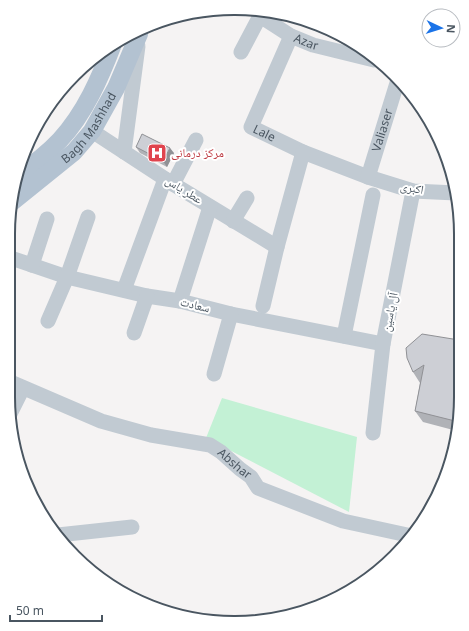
<svg xmlns="http://www.w3.org/2000/svg" width="469" height="631" font-family="'Noto Sans','Noto Naskh Arabic',sans-serif">
  <style>
    .green { fill: #c3f1d5 }
    .lines { fill: none; stroke-linecap: round; stroke-linejoin: round }
    .minor { stroke: #c1cad2; stroke-width: 15 }
    .major { stroke: #b3c2d1; stroke-width: 18 }
    .wall { fill: #b0b2b7 }
    .shaded-wall { fill: #909195 }
    .building { fill: #cdcfd5; stroke: #909195 }
    .labels { text-anchor: middle; stroke-width: 4; stroke-linejoin: round; paint-order: stroke }
    .street-label { font-size: 12px; fill: #4a5661; stroke: #fff }
    .health-label { font-size: 12px; fill: #be3a42; stroke: #fff; text-anchor: start }
    .rim { fill: none; stroke: #4a5661; stroke-width: 2 }
  </style>
  <rect width="100%" height="100%" fill="#f5f3f3"/>
  <path class="green" d="M222,398l135,39 -8,75 -143,-74z"/>
  <g class="lines">
    <g class="minor">
      <path id="s1" d="M291,36l-40,91 52,25 65,25 45,14 43,2"/>
      <path id="s2" d="M241,52l19,-36 31,20 22,9 61,15"/>
      <path d="M92,131l81,53 104,63"/>
      <path d="M124,152l14,-106"/>
      <path id="s3" d="M368,177l29,-94"/>
      <path d="M173,184l23,-44"/>
      <path d="M233,221l14,-23"/>
      <path d="M8,257l59,20 80,19 33,5 51,13 152,30"/>
      <path d="M32,265l15,-46"/>
      <path d="M124,290l41,-111"/>
      <path d="M180,301l30,-94"/>
      <path d="M263,306l14,-59 26,-95"/>
      <path d="M48,321l19,-44 21,-60"/>
      <path d="M134,333l13,-37"/>
      <path d="M344,336l29,-141"/>
      <path d="M214,374l17,-60"/>
      <path id="s4" d="M8,381l93,40 50,14 59,10 11,7 19,17 11,8 7,11 85,33 69,15"/>
      <path d="M10,414l13,-26"/>
      <path d="M373,433l10,-89 30,-153"/>
      <path d="M58,535l74,-8"/>
    </g>
    <g class="major">
      <path d="M15,177c16,-11 32,-23 45,-37 25,-27 40,-62 53,-96"/>
      <path id="s5" d="M12,202l62,-50 18,-21 24,-43 23,-54"/>
    </g>
  </g>
  <g class="wall">
    <path d="M136,147l38,6 -7,14 -27,-14z"/>
    <path d="M459,340v86l-2,5 -34,-9 -8,-11 5,-28 -7,-11z"/>
  </g>
  <path class="shaded-wall" d="M170,148l4,5 -7,14 -4,-6z"/>
  <g class="building">
    <path d="M142,134l28,14 -7,13 -27,-14z"/>
    <path d="M422,334l37,6v82l-44,-11 9,-46 -11,7 -6,-14 -1,-10z"/>
  </g>
  <defs>
    <symbol id="hospital-square" viewBox="-11 -11 22 22"><rect x="-9" y="-9" width="18" height="18" rx="4" fill="#e0444e" stroke="#fff"/><path d="M-5-5h3v3.5h4V-5h3V5h-3V1.5h-4V5h-3Z" fill="#fff"/></symbol>
  </defs>
  <g fill-rule="evenodd">
    <use href="#hospital-square" x="146" y="142" width="22" height="22"/>
  </g>
  <g class="labels">
    <g class="street-label">
      <text dy="4" stroke="none"><textPath href="#s2" startOffset="94">Azar</textPath></text>
      <text dy="4" stroke="none"><textPath href="#s5" startOffset="108">Bagh Mashhad</textPath></text>
      <text dy="4" stroke="none"><textPath href="#s3" startOffset="49">Valiaser</textPath></text>
      <text dy="4" stroke="none"><textPath href="#s1" startOffset="114">Lale</textPath></text>
      <text transform="translate(412 188) rotate(10)" y="4">اکبری</text>
      <text transform="translate(184 190) rotate(32)" y="4">عطر یاس</text>
      <text transform="translate(195 305) rotate(14)" y="4">سعادت</text>
      <text transform="translate(390 312) rotate(-79)" y="4">آل یاسین</text>
      <text dy="4" stroke="none"><textPath href="#s4" startOffset="244">Abshar</textPath></text>
    </g>
    <g class="health-label">
      <text x="171" y="157">مرکز درمانی</text>
    </g>
  </g>
  <path d="M0 0H469V631H0ZM234 15H235A219 219 0 0 1 454 234V397A219 219 0 0 1 235 616H234A219 219 0 0 1 15 397V234A219 219 0 0 1 234 15Z" fill="#fff" fill-rule="evenodd"/>
  <path class="rim" d="M234 15H235A219 219 0 0 1 454 234V397A219 219 0 0 1 235 616H234A219 219 0 0 1 15 397V234A219 219 0 0 1 234 15Z"/>
  <g transform="translate(441 28) rotate(94)"><circle r="19" fill="#ffffff" stroke="#b7bbc0"/>
  <path d="M0-3L7 15L0 10L-7 15Z" fill="#1a73e8"/>
  <text y="-6" font-size="11" font-weight="bold" text-anchor="middle" fill="#4a5661">N</text>
  </g>
  <path d="M10 615v6h92v-6" fill="none" stroke="#4a5661" stroke-width="2"/>
  <text x="16" y="615" font-size="12" fill="#4a5661" stroke="#ffffff" stroke-width="3" paint-order="stroke">50 m</text>
</svg>
